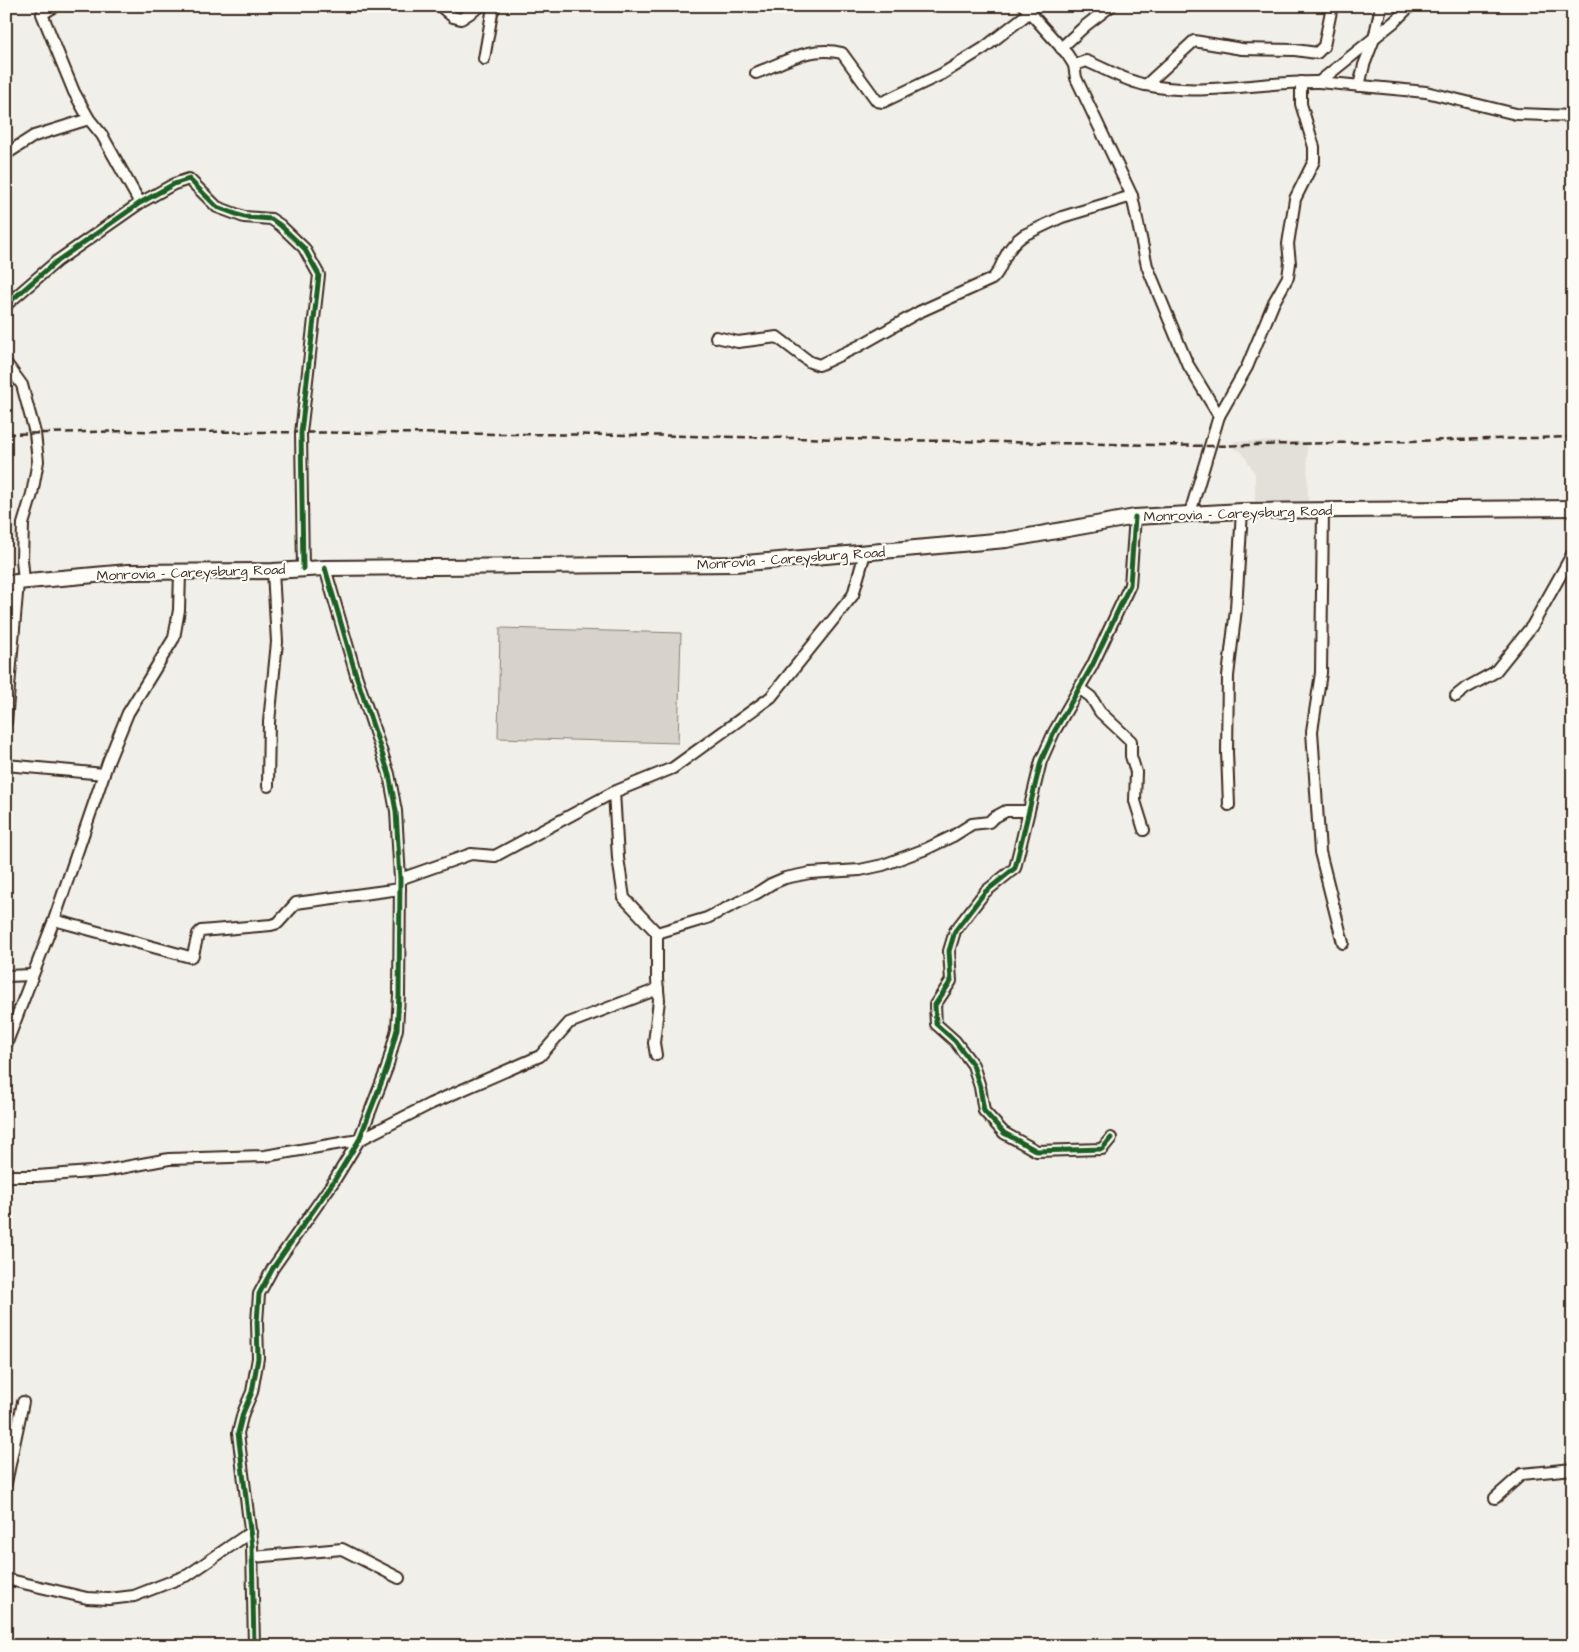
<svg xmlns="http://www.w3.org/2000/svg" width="1579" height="1652" font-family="'Architects Daughter',sans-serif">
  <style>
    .built { fill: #e3e0da }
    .pitch { fill: #d7d2cc; stroke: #897e75 }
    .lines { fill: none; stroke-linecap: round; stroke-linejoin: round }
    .minor-casing { stroke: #3b2a1e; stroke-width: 14 }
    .secondary-casing { stroke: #3b2a1e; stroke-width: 18 }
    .minor { stroke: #fdfcf7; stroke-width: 10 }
    .secondary { stroke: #fdfcf7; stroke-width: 14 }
    .rail { stroke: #3b2a1e; stroke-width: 2.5; stroke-dasharray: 8 4; stroke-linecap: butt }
    .cycleway-casing { stroke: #fdfcf7; stroke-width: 8 }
    .cycleway { stroke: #1b5e20; stroke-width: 5 }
    .labels { text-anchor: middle; stroke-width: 4.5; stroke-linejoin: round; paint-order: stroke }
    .street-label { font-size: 14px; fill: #3b2a1e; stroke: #fdfcf7 }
  </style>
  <rect width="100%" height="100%" fill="#f1efea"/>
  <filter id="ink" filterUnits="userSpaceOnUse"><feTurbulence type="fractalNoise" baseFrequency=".02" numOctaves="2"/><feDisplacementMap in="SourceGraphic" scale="10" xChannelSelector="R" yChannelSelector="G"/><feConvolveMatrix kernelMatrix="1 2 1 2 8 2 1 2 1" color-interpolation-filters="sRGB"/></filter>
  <g filter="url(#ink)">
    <path class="built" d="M1234,441l73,1 1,62 -53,-1v-30l-14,-22 -7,-2z"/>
    <path class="pitch" d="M500,628l181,5 -3,110 -180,-5z"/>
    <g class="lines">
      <defs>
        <g id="minor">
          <path d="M56,6l-14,8 32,78 15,27 13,16 38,68"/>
          <path d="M440,6l13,11 8,2 20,-13"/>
          <path d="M1024,6l43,48 7,11 2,13 56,118 15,70 40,97 32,53 -29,97"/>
          <path d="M1061,48l24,-22 26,-20"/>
          <path d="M484,59l8,-46 3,-7"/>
          <path d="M1074,65l12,-4c20,8 39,20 60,24 60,12 114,-4 173,-3l107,10 90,22 57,2"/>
          <path d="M756,73c29,-11 54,-28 86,-20l35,48 6,1 59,-28 42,-26 46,-36"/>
          <path d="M1319,82l75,-60 16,-16"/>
          <path d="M1146,85l48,-44 48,8 53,1 22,3 7,-7 8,-40"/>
          <path d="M1359,86l5,-21 10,-26 7,-33"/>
          <path d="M6,154l28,-18 55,-17"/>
          <path d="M6,305l51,-44 83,-58 34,-19 15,-5 28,28 27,10 27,2 9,6 24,23 15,27 -18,158 2,136"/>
          <path d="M716,337l22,5 39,-5 33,25 9,3 40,-19 60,-34 73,-33c7,-6 8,-12 12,-20 4,-9 12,-19 20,-24l38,-18 70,-21"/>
          <path d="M6,363l16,22 13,48 3,28 -6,33 -9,30 -1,35 2,23"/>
          <path d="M1219,416l28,-49 27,-65 14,-25 2,-14 -2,-19 7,-45 19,-38v-14l-13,-43v-22"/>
          <path d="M1323,510l-2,163 -9,58 8,121 23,91"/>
          <path d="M1079,688l12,9 9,15 31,29v15l5,16 -1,29 9,29"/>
          <path d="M1456,696l10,-8 29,-16 37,-46 41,-73"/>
          <path d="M6,722l12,-140"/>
          <path d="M6,765l98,9"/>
          <path d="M268,786l1,-64 8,-80 -4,-71"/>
          <path d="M614,792l4,66 6,40 33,35"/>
          <path d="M1229,805l-2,-53 1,-76 8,-67 6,-98"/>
          <path d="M400,879l71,-25 24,2 119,-64 59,-24 98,-71 82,-102 12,-42"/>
          <path d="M54,920l136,37 3,-2 5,-21 3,-3 70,-6 7,-2 18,-20 104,-14"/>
          <path d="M6,976l26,-1"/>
          <path d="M6,1045l48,-125 54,-158 20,-49 46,-75 5,-28 1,-38"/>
          <path d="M656,1055l-2,-12 5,-43 -2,-20v-47l50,-15 50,-25 14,-9 14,-6 25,-5 50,-3 23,-5 43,-16 27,-13 19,-12 17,-2 4,-4 13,-7h22"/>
          <path d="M1111,1138l-9,11 -65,2 -33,-18 -20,-22 -4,-24 -7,-22 -18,-24 -19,-17 -1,-19 16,-24 -2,-30 6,-20 30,-39 30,-24 26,-107 13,-29 38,-66 38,-81 5,-68"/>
          <path d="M6,1176h31l67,-5 65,-12 96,-3 94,-16 71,-36 110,-48 29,-33 89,-34"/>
          <path d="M6,1483l17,-81"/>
          <path d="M1495,1498l27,-24 51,-5"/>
          <path d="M253,1557l89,-8 57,29"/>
          <path d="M6,1579l81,19 22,1 25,-3 54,-21 63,-43"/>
          <path d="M254,1646l-2,-100 -14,-113 5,-20 9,-21 6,-34 -1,-36 2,-28 14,-26 61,-87 25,-41 28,-72 10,-39 2,-34 1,-116 -4,-68 -7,-37 -33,-99 -31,-107"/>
        </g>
        <path id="secondary" d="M6,583l122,-11 145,-1 52,-3 410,-4 271,-24 129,-23 107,-6 331,-3"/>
      </defs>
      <use href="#minor" class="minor-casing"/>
      <use href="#secondary" class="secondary-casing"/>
      <use href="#minor" class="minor"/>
      <use href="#secondary" class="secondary"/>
      <path class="rail" d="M6,434l122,-3 506,4 577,11 362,-9"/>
      <defs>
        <g id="cycleway">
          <path d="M6,305l51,-44 83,-58 34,-19 15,-5 28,28 27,10 27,2 9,6 24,23 15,27 -18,158 2,136"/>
          <path d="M1111,1138l-9,11 -65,2 -33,-18 -20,-22 -4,-24 -7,-22 -18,-24 -19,-17 -1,-19 16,-24 -2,-30 6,-20 30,-39 30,-24 26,-107 13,-29 38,-66 38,-81 5,-68"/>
          <path d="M254,1646l-2,-100 -14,-113 5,-20 9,-21 6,-34 -1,-36 2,-28 14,-26 61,-87 25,-41 28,-72 10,-39 2,-34 1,-116 -4,-68 -7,-37 -33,-99 -31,-107"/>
        </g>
      </defs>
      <use href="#cycleway" class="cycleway-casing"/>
      <use href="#cycleway" class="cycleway"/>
    </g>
  </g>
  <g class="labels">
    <g class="street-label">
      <text transform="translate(1238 513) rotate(-2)" y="5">Monrovia - Careysburg Road</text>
      <text transform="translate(791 558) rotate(-4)" y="5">Monrovia - Careysburg Road</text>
      <text transform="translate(191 572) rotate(-2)" y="5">Monrovia - Careysburg Road</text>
    </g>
  </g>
  <rect width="1579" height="1652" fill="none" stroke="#fdfcf7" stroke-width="25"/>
  <rect x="12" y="12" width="1554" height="1627" fill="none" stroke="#3b2a1e" stroke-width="2" filter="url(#ink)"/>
</svg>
